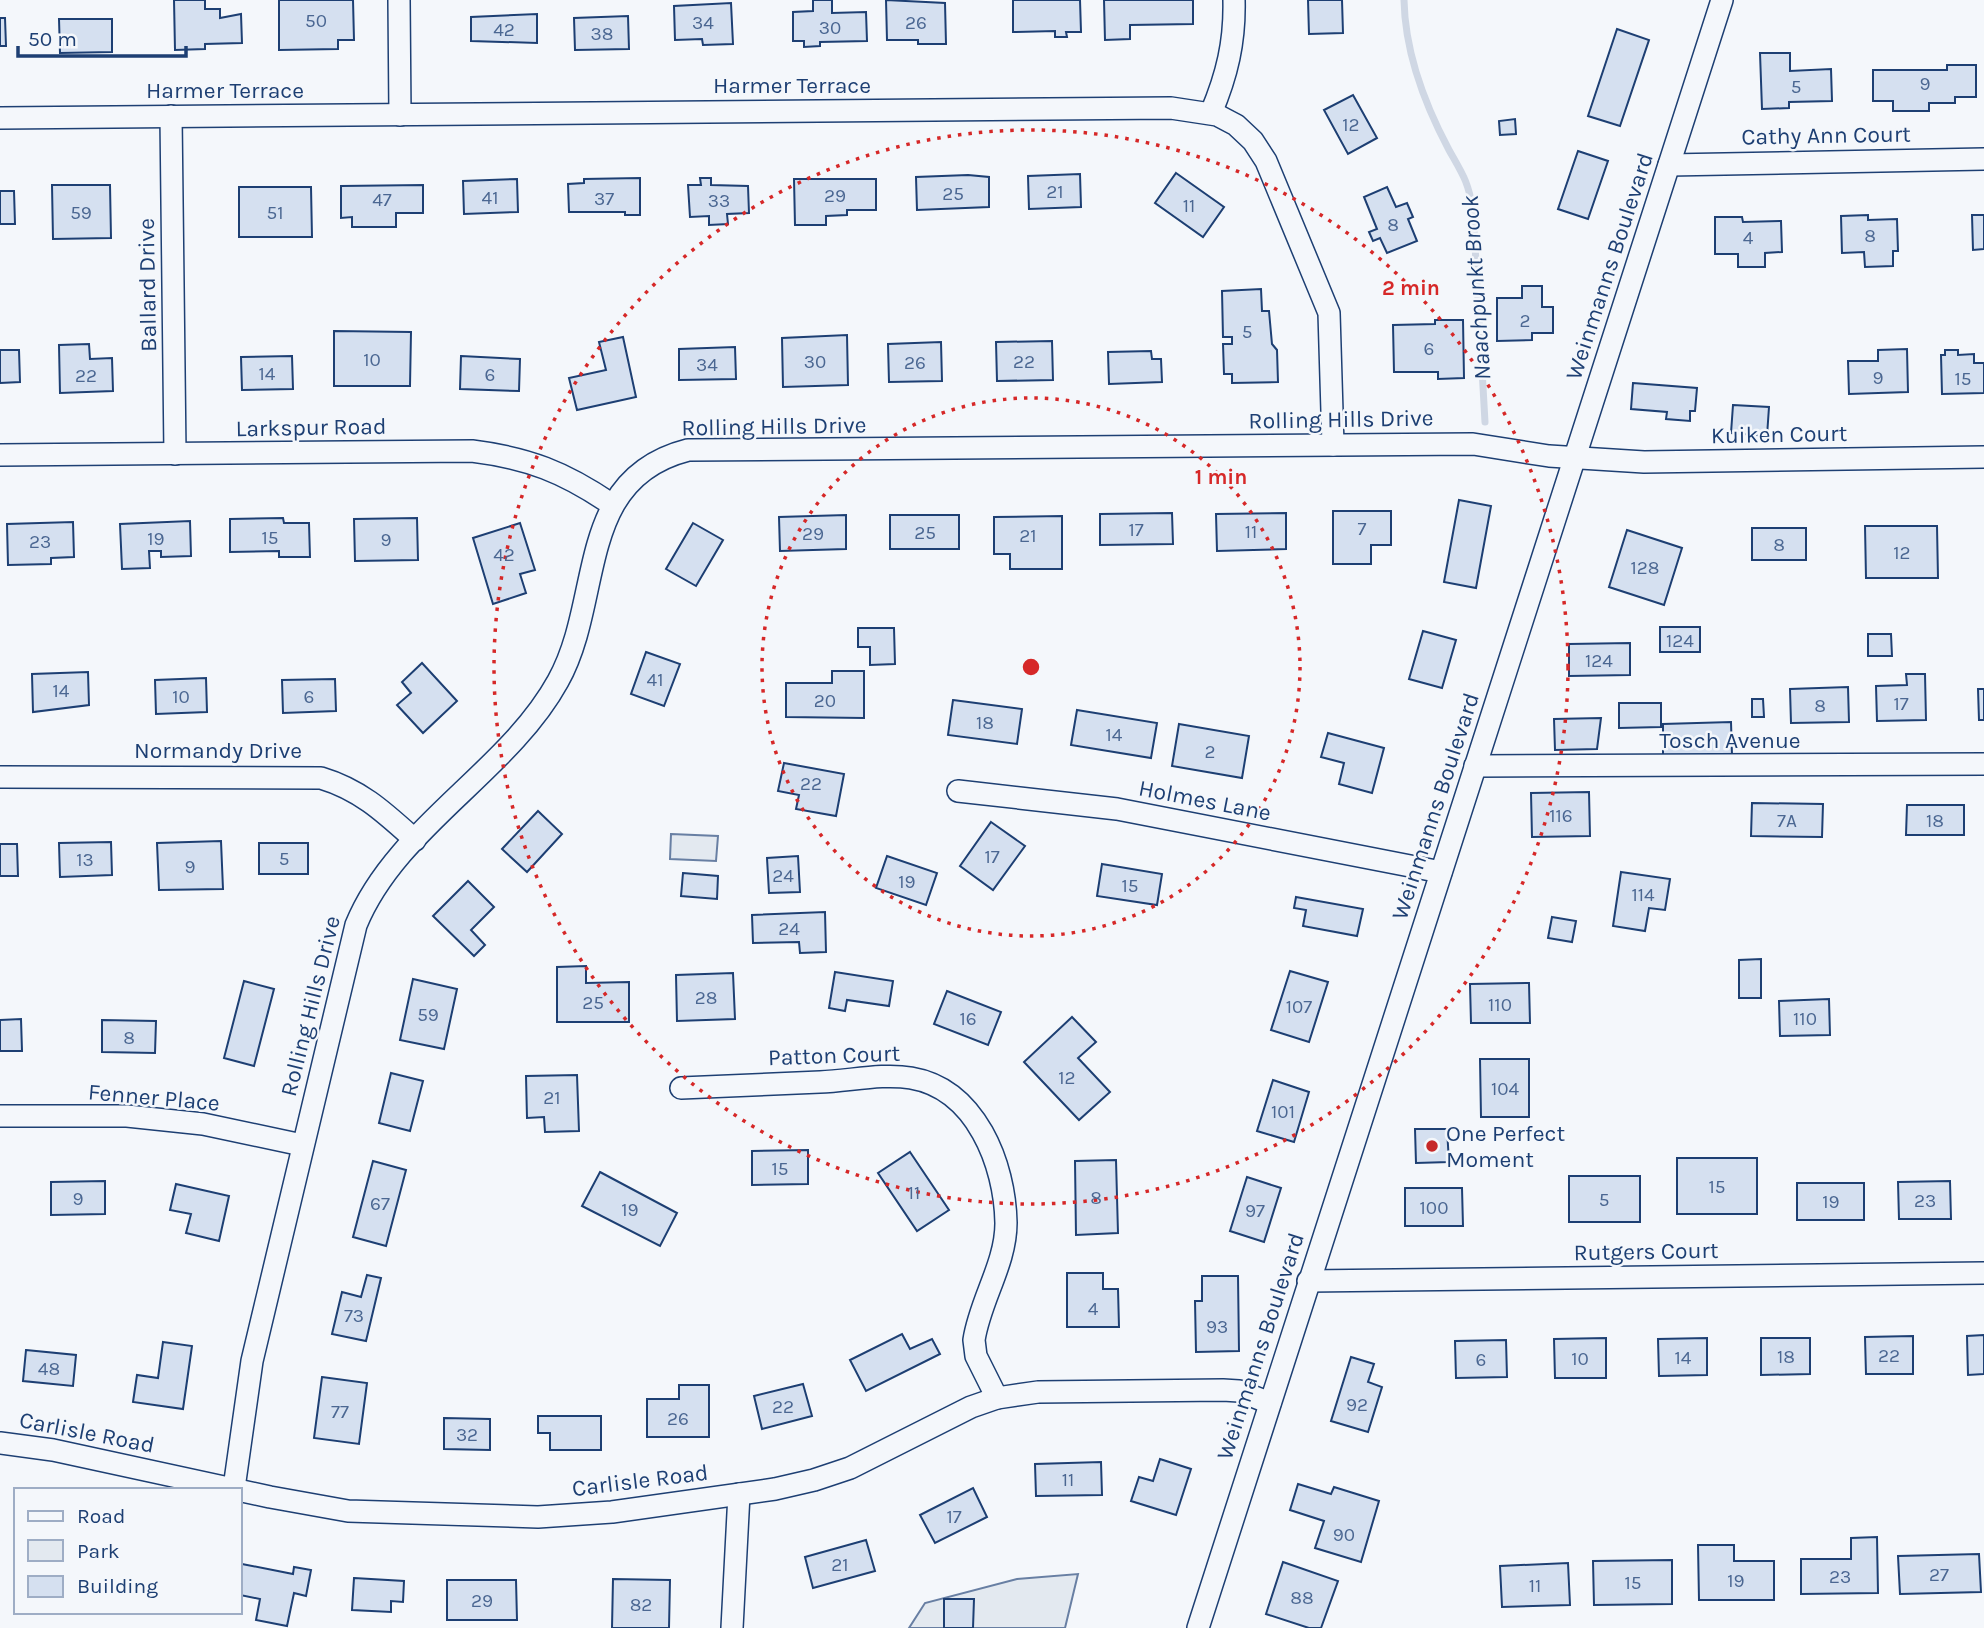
<svg xmlns="http://www.w3.org/2000/svg" width="1984" height="1628" font-family="Karla,sans-serif">
  <style>
    .green { fill: #e3e9f0; stroke: #687fa3; stroke-width: 2 }
    .lines { fill: none; stroke-linecap: round; stroke-linejoin: round }
    .stream { stroke: #cfd7e4; stroke-width: 7 }
    .building { fill: #d5e0f0; stroke: #1d3f73; stroke-width: 2 }
    .minor-casing { stroke: #1d3f73; stroke-width: 24 }
    .minor { stroke: #f4f7fb; stroke-width: 21 }
    .ring { fill: none; stroke: #d62828; stroke-width: 3.5; stroke-dasharray: 3.5 7 }
    .poi-dot { fill: #c62828; stroke: #f4f7fb; stroke-width: 2.5 }
    .labels { text-anchor: middle; stroke-width: 5; stroke-linejoin: round; paint-order: stroke }
    .number-label { font-size: 19px; fill: #4b6792 }
    .street-label { font-size: 23px; fill: #1d3f73; stroke: #f4f7fb }
    .poi-label { font-size: 23px; fill: #1d3f73; stroke: #f4f7fb; text-anchor: start }
    .water-label { font-size: 24px; font-style: italic; fill: #1d3f73; stroke: #f4f7fb }
    .centre { fill: #d62828; stroke: #f4f7fb; stroke-width: 3.5 }
    .ring-label { font-size: 21px; text-anchor: middle; font-weight: bold; fill: #d62828; stroke: #f4f7fb; stroke-width: 5; stroke-linejoin: round; paint-order: stroke }
  </style>
  <rect width="100%" height="100%" fill="#f4f7fb"/>
  <g class="green">
    <path d="M671,834l47,2 -2,25 -46,-2z"/>
    <path d="M1078,1574l-13,54h-156l16,-25 92,-24z"/>
  </g>
  <g class="lines">
    <path class="stream" d="M1404,0c1,52 21,105 45,150 14,25 19,31 24,60l12,212"/>
  </g>
  <g class="building">
    <path d="M174,0h31v9h15v9l21,-4 1,29 -37,1v5l-30,1z"/>
    <path d="M279,0h74l1,40h-16v9l-59,1z"/>
    <path d="M813,0h19v13l34,-1 1,29 -47,1v4l-16,1v-6h-11v-29l20,-1z"/>
    <path d="M886,0l59,3 1,41h-28v-4h-31z"/>
    <path d="M1013,0h67l1,32h-15l1,5h-12v-6l-42,1z"/>
    <path d="M1104,0h89v24l-63,1v14l-25,1z"/>
    <path d="M1308,0h34l1,33 -34,1z"/>
    <path d="M731,3l2,41 -30,1 -1,-6 -27,1 -1,-34z"/>
    <path d="M537,14v29l-66,-2v-24z"/>
    <path d="M628,16l1,33 -54,1 -1,-32z"/>
    <path d="M0,18h5l1,28h-6z"/>
    <path d="M59,19h53v33l-52,1z"/>
    <path d="M1617,29l32,11 -29,86 -32,-10z"/>
    <path d="M1760,53h30v18l41,-2 1,32 -43,1v6l-27,1z"/>
    <path d="M1947,65h29v32h-21v6h-26v8h-36v-10h-20v-31h74z"/>
    <path d="M1353,95l24,43 -29,16 -24,-44z"/>
    <path d="M1515,119l1,15 -16,1 -1,-14z"/>
    <path d="M1578,151l30,10 -20,58 -30,-10z"/>
    <path d="M1176,173l48,34 -21,30 -48,-34z"/>
    <path d="M1080,174l1,33 -52,2 -1,-33z"/>
    <path d="M968,175l21,2v30l-72,3 -1,-33z"/>
    <path d="M640,178v37h-15v-3h-56l-1,-28 16,-1v-4z"/>
    <path d="M700,178h11v7l37,1 1,27 -22,1 1,10 -19,1v-9l-19,1 -2,-32h13z"/>
    <path d="M517,179l1,33 -54,2 -1,-33z"/>
    <path d="M794,179h82v31h-29v5l-21,1v9h-31z"/>
    <path d="M52,185h58l1,53 -58,1z"/>
    <path d="M423,185v28h-27v14h-44v-10l-11,1v-32z"/>
    <path d="M239,187h72l1,50h-73z"/>
    <path d="M1387,187l9,20 11,-4 6,14 -5,2 9,22 -30,12 -7,-15 -7,3 -4,-9 8,-3 -13,-32z"/>
    <path d="M0,191h14l1,33h-15z"/>
    <path d="M1868,215v5l29,-1 1,32h-5v15l-28,1 -1,-15 -22,1 -1,-37z"/>
    <path d="M1972,215h12v34l-11,1z"/>
    <path d="M1715,217h27l1,5 38,-1 1,31 -17,1v14h-27v-13h-23z"/>
    <path d="M1522,286h20v21h11v26h-21v7l-35,1v-43h25z"/>
    <path d="M1261,289l1,22h7l3,33 5,6 1,32 -46,1v-9h-8l-1,-30h9v-7h-9l-1,-46z"/>
    <path d="M1435,320h28l1,58 -26,1v-7h-44l-1,-47 42,-1z"/>
    <path d="M334,331l77,1 -1,54h-76z"/>
    <path d="M847,335l1,50 -65,2 -1,-49z"/>
    <path d="M623,337l13,60 -59,13 -8,-32 37,-8 -7,-28z"/>
    <path d="M1052,341l1,39 -56,1 -1,-39z"/>
    <path d="M941,342l1,39 -53,1 -1,-38z"/>
    <path d="M89,344l1,15 22,-1 1,33 -53,2 -1,-48z"/>
    <path d="M735,347l1,32 -57,1v-31z"/>
    <path d="M1907,349l1,43 -59,2 -1,-33h30v-11z"/>
    <path d="M0,350h19l1,32 -20,1z"/>
    <path d="M1945,350h13v5l16,-1v9h10v30l-42,1 -1,-39h4z"/>
    <path d="M1151,351l1,8h9l1,23 -53,2 -1,-32z"/>
    <path d="M292,356l1,33 -51,1 -1,-33z"/>
    <path d="M461,356l59,3 -1,32 -59,-2z"/>
    <path d="M1633,383l64,5 -2,23h-5v10l-24,-2 1,-7 -36,-3z"/>
    <path d="M1733,405l36,2 -2,29 -36,-3z"/>
    <path d="M1459,500l32,6 -15,82 -32,-6z"/>
    <path d="M1333,511h58v34h-20v19h-38z"/>
    <path d="M1172,513l1,31 -73,1v-31z"/>
    <path d="M1286,513v36l-69,2 -1,-37z"/>
    <path d="M846,515v34l-66,2 -1,-34z"/>
    <rect x="890" y="515" width="69" height="34"/>
    <path d="M1062,516v53h-52v-15h-16v-37z"/>
    <path d="M283,518l1,5h25l1,34h-31v-6l-49,1v-33z"/>
    <path d="M417,518l1,42 -63,1 -1,-42z"/>
    <path d="M190,521l1,35 -30,1v-6h-12l1,17 -28,1 -2,-45z"/>
    <path d="M73,522l1,35 -23,1v6l-43,1 -1,-41z"/>
    <path d="M520,523l15,47 -15,4 6,19 -33,11 -20,-66z"/>
    <path d="M693,523l30,17 -27,46 -30,-17z"/>
    <path d="M1865,526h72l1,52h-72z"/>
    <rect x="1752" y="528" width="54" height="32"/>
    <path d="M1627,530l55,18 -18,57 -55,-18z"/>
    <rect x="1660" y="627" width="40" height="25"/>
    <path d="M858,628h36l1,36 -25,1v-18h-12z"/>
    <path d="M1423,631l33,9 -14,48 -33,-9z"/>
    <path d="M1868,634h23l1,22h-24z"/>
    <path d="M1630,643v32l-61,1v-32z"/>
    <path d="M646,652l34,12 -16,42 -33,-12z"/>
    <path d="M422,663l35,38 -34,32 -26,-28 14,-12 -9,-11z"/>
    <path d="M832,671h32v47l-78,-1v-34h46z"/>
    <path d="M88,672l1,33 -56,7 -1,-38z"/>
    <path d="M1906,674h19l1,46 -49,1 -1,-35 31,-1z"/>
    <path d="M206,678l1,34 -51,2 -1,-34z"/>
    <path d="M335,679l1,32 -53,2 -1,-33z"/>
    <path d="M1848,687l1,35 -58,1 -1,-34z"/>
    <path d="M1978,689h6v31h-5z"/>
    <path d="M1752,699h11l1,18h-12z"/>
    <path d="M953,700l69,9 -5,35 -69,-9z"/>
    <path d="M1619,703h42v24l-42,1z"/>
    <path d="M1077,710l80,13 -6,35 -80,-13z"/>
    <path d="M1601,718l-4,31 -42,1 -1,-31z"/>
    <path d="M1731,722l1,33 -69,1v-32z"/>
    <path d="M1179,724l70,12 -7,42 -70,-12z"/>
    <path d="M1328,733l56,15 -12,45 -33,-9 5,-21 -23,-6z"/>
    <path d="M784,763l60,11 -8,42 -40,-7 3,-14 -21,-4z"/>
    <path d="M1589,792l1,44 -58,1 -1,-44z"/>
    <path d="M1752,803l71,1 -1,33 -71,-1z"/>
    <path d="M1907,805h57v30h-58z"/>
    <path d="M538,811l24,23 -35,38 -25,-23z"/>
    <path d="M991,822l34,24 -32,44 -33,-24z"/>
    <path d="M221,841l2,48 -64,1 -2,-47z"/>
    <path d="M111,842l1,33 -52,2 -1,-34z"/>
    <rect x="259" y="843" width="49" height="31"/>
    <path d="M0,844h17l1,32h-18z"/>
    <path d="M798,856l2,36 -31,1 -2,-35z"/>
    <path d="M887,856l50,17 -11,32 -50,-17z"/>
    <path d="M1102,864l60,10 -5,31 -60,-9z"/>
    <path d="M1621,872l49,7 -5,31 -16,-2 -4,23 -32,-5z"/>
    <path d="M683,873l35,3 -1,23 -36,-3z"/>
    <path d="M468,881l26,26 -23,23 14,15 -11,11 -41,-40z"/>
    <path d="M1296,897l67,12 -6,27 -54,-10 3,-16 -12,-2z"/>
    <path d="M825,912l1,40 -26,1 -1,-11 -46,1 -1,-28z"/>
    <path d="M1552,917l24,4 -4,21 -24,-4z"/>
    <path d="M1761,959v39h-22v-38z"/>
    <path d="M586,966v17l43,-1v40h-72v-55z"/>
    <path d="M1290,971l38,11 -19,60 -38,-12z"/>
    <path d="M835,972l58,9 -4,25 -42,-6 -2,11 -16,-3z"/>
    <path d="M733,973l2,46 -58,2 -1,-46z"/>
    <path d="M413,979l44,10 -13,60 -44,-9z"/>
    <path d="M244,981l30,8 -20,77 -30,-8z"/>
    <path d="M1529,983l1,40h-59l-1,-39z"/>
    <path d="M947,991l54,21 -13,33 -54,-21z"/>
    <path d="M1829,999l1,36 -50,1 -1,-35z"/>
    <path d="M1072,1017l24,25 -18,16 32,34 -31,28 -55,-58z"/>
    <path d="M21,1019l1,32h-22v-31z"/>
    <path d="M102,1020l54,1 -1,32 -53,-1z"/>
    <path d="M1480,1059h49v58h-48z"/>
    <path d="M391,1073l32,8 -13,50 -31,-8z"/>
    <path d="M577,1075l2,56 -34,1 -1,-15 -17,1 -1,-42z"/>
    <path d="M1273,1080l36,12 -15,50 -37,-11z"/>
    <path d="M1415,1129h32l2,33 -33,1z"/>
    <path d="M808,1150v34l-56,1v-34z"/>
    <path d="M910,1152l39,58 -32,21 -39,-58z"/>
    <rect x="1677" y="1158" width="80" height="56"/>
    <path d="M1116,1160l2,73 -42,2 -1,-74z"/>
    <path d="M373,1161l33,9 -20,76 -33,-9z"/>
    <path d="M600,1172l77,41 -17,33 -78,-40z"/>
    <rect x="1569" y="1176" width="71" height="46"/>
    <path d="M1247,1177l34,11 -17,54 -34,-11z"/>
    <path d="M105,1181v33l-54,1v-33z"/>
    <path d="M1950,1181l1,38h-52l-1,-37z"/>
    <rect x="1797" y="1183" width="67" height="37"/>
    <path d="M176,1184l53,12 -10,45 -33,-8 5,-19 -21,-4z"/>
    <path d="M1405,1188h57l1,38h-58z"/>
    <path d="M1067,1273h36v16h15l1,38h-52z"/>
    <path d="M367,1275l14,3 -15,63 -34,-7 10,-42 19,5z"/>
    <path d="M1202,1276h36l1,75 -43,1 -1,-51h7z"/>
    <path d="M902,1334l8,15 22,-10 8,15 -74,37 -16,-31z"/>
    <path d="M1984,1335v39l-16,1 -1,-39z"/>
    <path d="M1913,1336v38h-47l-1,-37z"/>
    <path d="M1606,1338v40h-51l-1,-39z"/>
    <path d="M1707,1338v37l-48,1 -1,-37z"/>
    <path d="M1761,1338h49v36l-49,1z"/>
    <path d="M1506,1340l1,37 -51,1 -1,-37z"/>
    <path d="M163,1342l29,4 -9,63 -50,-7 4,-27 21,3z"/>
    <path d="M26,1350l50,5 -3,31 -50,-5z"/>
    <path d="M1351,1357l23,7 -6,18 14,5 -14,45 -37,-11z"/>
    <path d="M322,1377l45,6 -8,61 -45,-6z"/>
    <path d="M803,1384l9,32 -50,13 -8,-33z"/>
    <path d="M679,1385h30v52h-62v-38h32z"/>
    <path d="M538,1416h63v34h-51v-17h-12z"/>
    <path d="M444,1418l46,1v31l-46,-1z"/>
    <path d="M1160,1459l31,10 -15,46 -45,-14 8,-24 14,4z"/>
    <path d="M1101,1462l1,33 -66,1 -1,-32z"/>
    <path d="M1298,1484l33,10 3,-7 45,14 -18,61 -46,-14 9,-27 -34,-11z"/>
    <path d="M973,1488l14,29 -52,26 -15,-28z"/>
    <path d="M1877,1537l1,56 -77,1v-35h50v-21z"/>
    <path d="M866,1540l9,31 -62,17 -8,-31z"/>
    <path d="M1698,1545h36v16h40v39h-75z"/>
    <path d="M1979,1554l2,38 -81,2 -2,-38z"/>
    <path d="M1672,1560v44l-78,1 -1,-44z"/>
    <path d="M1283,1562l55,19 -17,47h-12l-43,-14z"/>
    <path d="M1568,1563l2,42 -68,2 -2,-41z"/>
    <path d="M242,1564l51,10 1,-7 17,3 -5,26 -12,-3 -7,33 -31,-6 4,-21 -20,-4z"/>
    <path d="M354,1578l50,3 -1,21 -12,-1v11l-39,-2z"/>
    <path d="M613,1579l57,1 -1,48h-57z"/>
    <path d="M447,1580h69l1,40h-70z"/>
    <path d="M944,1599h30l-1,29h-29z"/>
  </g>
  <g class="lines">
    <defs>
      <g id="minor">
        <path d="M399,0l1,115"/>
        <path d="M1211,113c16,-38 24,-71 23,-113"/>
        <path d="M171,116l4,338"/>
        <path d="M0,118l1171,-10 46,7 19,10 17,16 13,20 63,152 4,132"/>
        <path d="M1669,165l315,-6"/>
        <path d="M0,455l472,-4c56,7 92,21 139,53"/>
        <path d="M1475,766l509,-2"/>
        <path d="M0,777l321,1c40,12 64,35 94,62"/>
        <path d="M958,791l159,18 324,63"/>
        <path d="M681,1088c47,-2 93,-4 139,-6 29,-1 63,-9 91,-4 65,11 94,86 95,145 0,41 -26,77 -32,117l2,16 21,42"/>
        <path d="M0,1116h127l76,8 99,21"/>
        <path d="M1308,1281l676,-8"/>
        <path d="M0,1443l53,7 217,47 78,14 190,6 74,-5 163,-23 39,-9 36,-12 121,-61 26,-9 41,-6 185,-2 16,1 31,12"/>
        <path d="M234,1488l18,-127 104,-436c40,-98 152,-153 202,-244 46,-82 16,-202 130,-231l785,-6 76,12 95,6 340,-5"/>
        <path d="M732,1628l7,-134"/>
        <path d="M1198,1628l524,-1628"/>
      </g>
    </defs>
    <use href="#minor" class="minor-casing"/>
    <use href="#minor" class="minor"/>
  </g>
  <g class="ring">
    <circle cx="1031" cy="667" r="269"/>
    <circle cx="1031" cy="667" r="537"/>
  </g>
  <circle class="poi-dot" cx="1432" cy="1146" r="7"/>
  <g class="labels">
    <g class="number-label">
      <text x="316" y="27">50</text>
      <text x="703" y="29">34</text>
      <text x="916" y="29">26</text>
      <text x="830" y="34">30</text>
      <text x="504" y="36">42</text>
      <text x="602" y="40">38</text>
      <text x="1925" y="90">9</text>
      <text x="1796" y="93">5</text>
      <text x="1351" y="131">12</text>
      <text x="1055" y="198">21</text>
      <text x="953" y="200">25</text>
      <text x="835" y="202">29</text>
      <text x="490" y="204">41</text>
      <text x="604" y="205">37</text>
      <text x="382" y="206">47</text>
      <text x="719" y="207">33</text>
      <text x="1189" y="212">11</text>
      <text x="81" y="219">59</text>
      <text x="275" y="219">51</text>
      <text x="1393" y="231">8</text>
      <text x="1870" y="242">8</text>
      <text x="1748" y="244">4</text>
      <text x="1525" y="327">2</text>
      <text x="1247" y="338">5</text>
      <text x="1429" y="355">6</text>
      <text x="372" y="366">10</text>
      <text x="815" y="368">30</text>
      <text x="1024" y="368">22</text>
      <text x="915" y="369">26</text>
      <text x="707" y="371">34</text>
      <text x="267" y="380">14</text>
      <text x="490" y="381">6</text>
      <text x="86" y="382">22</text>
      <text x="1878" y="384">9</text>
      <text x="1963" y="385">15</text>
      <text x="1362" y="535">7</text>
      <text x="1136" y="536">17</text>
      <text x="1251" y="538">11</text>
      <text x="925" y="539">25</text>
      <text x="813" y="540">29</text>
      <text x="1028" y="542">21</text>
      <text x="270" y="544">15</text>
      <text x="156" y="545">19</text>
      <text x="386" y="546">9</text>
      <text x="40" y="548">23</text>
      <text x="1779" y="551">8</text>
      <text x="1902" y="559">12</text>
      <text x="504" y="561">42</text>
      <text x="1645" y="574">128</text>
      <text x="1680" y="647">124</text>
      <text x="1599" y="667">124</text>
      <text x="655" y="686">41</text>
      <text x="61" y="697">14</text>
      <text x="181" y="703">10</text>
      <text x="309" y="703">6</text>
      <text x="825" y="707">20</text>
      <text x="1901" y="710">17</text>
      <text x="1820" y="712">8</text>
      <text x="985" y="729">18</text>
      <text x="1114" y="741">14</text>
      <text x="1210" y="758">2</text>
      <text x="811" y="790">22</text>
      <text x="1561" y="822">116</text>
      <text x="1787" y="827">7A</text>
      <text x="1935" y="827">18</text>
      <text x="992" y="863">17</text>
      <text x="284" y="865">5</text>
      <text x="85" y="866">13</text>
      <text x="190" y="873">9</text>
      <text x="783" y="882">24</text>
      <text x="907" y="888">19</text>
      <text x="1130" y="892">15</text>
      <text x="1643" y="901">114</text>
      <text x="789" y="935">24</text>
      <text x="706" y="1004">28</text>
      <text x="593" y="1009">25</text>
      <text x="1500" y="1011">110</text>
      <text x="1299" y="1013">107</text>
      <text x="428" y="1021">59</text>
      <text x="968" y="1025">16</text>
      <text x="1805" y="1025">110</text>
      <text x="129" y="1044">8</text>
      <text x="1067" y="1084">12</text>
      <text x="1505" y="1095">104</text>
      <text x="552" y="1104">21</text>
      <text x="1283" y="1118">101</text>
      <text x="780" y="1175">15</text>
      <text x="1717" y="1193">15</text>
      <text x="914" y="1199">11</text>
      <text x="1096" y="1204">8</text>
      <text x="78" y="1205">9</text>
      <text x="1604" y="1206">5</text>
      <text x="1925" y="1207">23</text>
      <text x="1831" y="1208">19</text>
      <text x="380" y="1210">67</text>
      <text x="1434" y="1214">100</text>
      <text x="630" y="1216">19</text>
      <text x="1255" y="1217">97</text>
      <text x="1093" y="1315">4</text>
      <text x="354" y="1322">73</text>
      <text x="1217" y="1333">93</text>
      <text x="1889" y="1362">22</text>
      <text x="1786" y="1363">18</text>
      <text x="1683" y="1364">14</text>
      <text x="1580" y="1365">10</text>
      <text x="1481" y="1366">6</text>
      <text x="49" y="1375">48</text>
      <text x="1357" y="1411">92</text>
      <text x="783" y="1413">22</text>
      <text x="340" y="1418">77</text>
      <text x="678" y="1425">26</text>
      <text x="467" y="1441">32</text>
      <text x="1068" y="1486">11</text>
      <text x="954" y="1523">17</text>
      <text x="1344" y="1541">90</text>
      <text x="840" y="1571">21</text>
      <text x="1939" y="1581">27</text>
      <text x="1840" y="1583">23</text>
      <text x="1736" y="1587">19</text>
      <text x="1633" y="1589">15</text>
      <text x="1535" y="1592">11</text>
      <text x="1302" y="1604">88</text>
      <text x="482" y="1607">29</text>
      <text x="641" y="1611">82</text>
    </g>
    <g class="street-label">
      <text x="792" y="93">Harmer Terrace</text>
      <text x="225" y="98">Harmer Terrace</text>
      <text transform="translate(1826 135) rotate(-1)" y="8">Cathy Ann Court</text>
      <text transform="translate(1609 266) rotate(-72)" y="8">Weinmanns Boulevard</text>
      <text transform="translate(147 285) rotate(-91)" y="8">Ballard Drive</text>
      <text transform="translate(1341 419) rotate(-1)" y="8">Rolling Hills Drive</text>
      <text transform="translate(774 426) rotate(-1)" y="8">Rolling Hills Drive</text>
      <text transform="translate(311 427) rotate(-1)" y="8">Larkspur Road</text>
      <text transform="translate(1779 434) rotate(-1)" y="8">Kuiken Court</text>
      <text x="1730" y="748">Tosch Avenue</text>
      <text x="218" y="758">Normandy Drive</text>
      <text transform="translate(1205 800) rotate(11)" y="8">Holmes Lane</text>
      <text transform="translate(1435 806) rotate(-72)" y="8">Weinmanns Boulevard</text>
      <text transform="translate(310 1006) rotate(-76)" y="8">Rolling Hills Drive</text>
      <text transform="translate(834 1055) rotate(-2)" y="8">Patton Court</text>
      <text transform="translate(154 1097) rotate(5)" y="8">Fenner Place</text>
      <text transform="translate(1646 1251) rotate(-1)" y="8">Rutgers Court</text>
      <text transform="translate(1260 1346) rotate(-72)" y="8">Weinmanns Boulevard</text>
      <text transform="translate(87 1432) rotate(11)" y="8">Carlisle Road</text>
      <text transform="translate(640 1480) rotate(-7)" y="8">Carlisle Road</text>
    </g>
    <g class="poi-label">
      <text x="1446" y="1141">One Perfect<tspan x="1446" dy="26">Moment</tspan></text>
    </g>
    <g class="water-label">
      <text transform="translate(1476 288) rotate(-94)" y="8">Naachpunkt Brook</text>
    </g>
  </g>
  <circle cx="1031" cy="667" r="10" class="centre"/>
  <g class="ring-label">
    <text x="1411" y="295">2 min</text>
    <text x="1221" y="484">1 min</text>
  </g>
  <rect x="14" y="1488" width="228" height="126" fill="#f4f7fb" stroke="#9eadc5" stroke-width="2"/>
  <rect x="28" y="1511" width="35" height="10" fill="#f4f7fb" stroke="#9eadc5" stroke-width="2"/>
  <text x="77" y="1523" font-size="21" fill="#1d3f73">Road</text>
  <rect x="28" y="1540" width="35" height="21" fill="#e3e9f0" stroke="#9eadc5" stroke-width="2"/>
  <text x="77" y="1558" font-size="21" fill="#1d3f73">Park</text>
  <rect x="28" y="1576" width="35" height="21" fill="#d5e0f0" stroke="#9eadc5" stroke-width="2"/>
  <text x="77" y="1593" font-size="21" fill="#1d3f73">Building</text>
  <path d="M18 46v10h168v-10" fill="none" stroke="#1d3f73" stroke-width="3.5"/>
  <text x="28" y="46" font-size="21" fill="#1d3f73" stroke="#f4f7fb" stroke-width="5" paint-order="stroke">50 m</text>
</svg>
